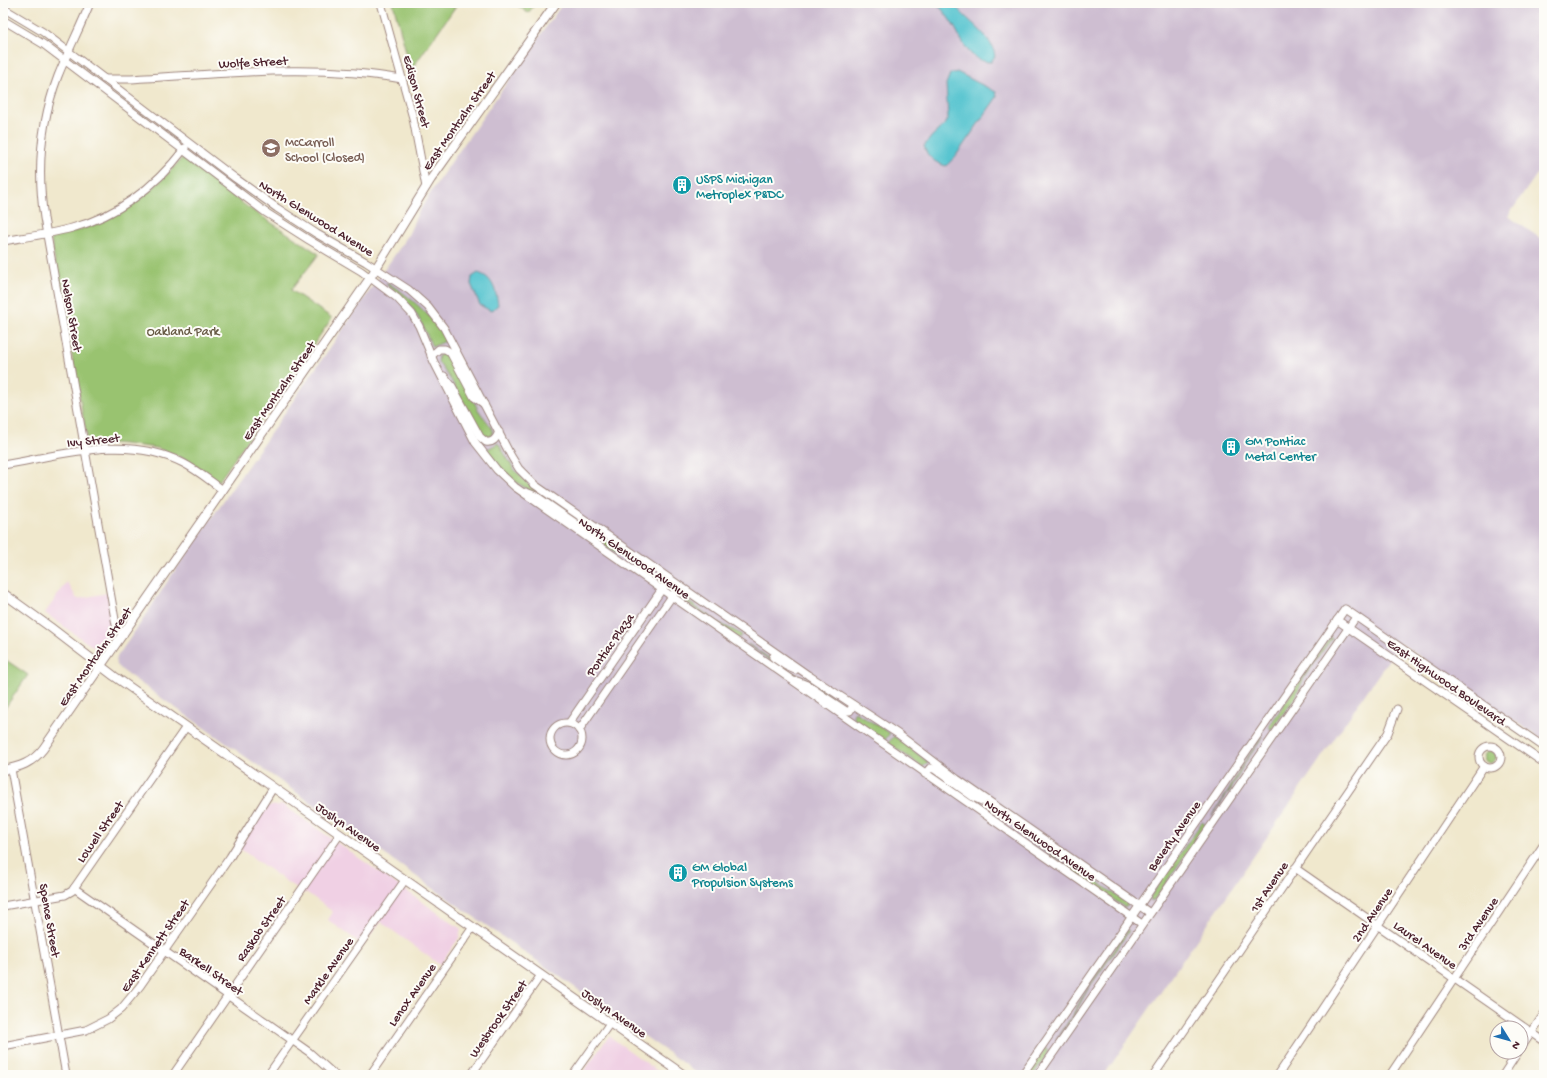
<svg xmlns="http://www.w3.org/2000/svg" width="1547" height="1078" font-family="'Gochi Hand',sans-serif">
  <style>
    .built { fill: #f0d0e4 }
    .industrial { fill: #cebed1 }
    .green { fill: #99c370; stroke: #72714e }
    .water { fill: #59c5d0; stroke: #52727e }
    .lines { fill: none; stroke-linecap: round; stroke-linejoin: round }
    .minor-casing { stroke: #9d847c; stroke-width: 9 }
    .major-casing { stroke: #9d847c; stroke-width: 10 }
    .minor { stroke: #fff; stroke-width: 7 }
    .major { stroke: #fff; stroke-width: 8 }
    .labels { text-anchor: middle; stroke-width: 4; stroke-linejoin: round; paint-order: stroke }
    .street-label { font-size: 13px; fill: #4a1f2b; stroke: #fdfcf7 }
    .education-label { font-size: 13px; fill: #785e54; stroke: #fdfcf7; text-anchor: start }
    .culture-label { font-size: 13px; fill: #0d838f; stroke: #fdfcf7; text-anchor: start }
    .park-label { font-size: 13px; fill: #665843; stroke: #fdfcf7 }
  </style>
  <rect width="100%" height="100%" fill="#fdfcf7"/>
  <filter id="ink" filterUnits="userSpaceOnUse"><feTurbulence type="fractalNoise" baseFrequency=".025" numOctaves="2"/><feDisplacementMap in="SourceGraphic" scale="8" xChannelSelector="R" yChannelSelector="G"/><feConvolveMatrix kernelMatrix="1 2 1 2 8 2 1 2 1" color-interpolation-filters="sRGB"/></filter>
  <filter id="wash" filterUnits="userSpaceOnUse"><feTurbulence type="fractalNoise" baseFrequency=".012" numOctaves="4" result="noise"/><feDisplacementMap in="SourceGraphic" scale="16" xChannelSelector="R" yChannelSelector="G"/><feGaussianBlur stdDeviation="0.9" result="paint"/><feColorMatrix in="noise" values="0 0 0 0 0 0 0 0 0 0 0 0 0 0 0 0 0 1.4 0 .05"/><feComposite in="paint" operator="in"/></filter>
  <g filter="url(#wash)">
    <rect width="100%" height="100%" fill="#f0e8cd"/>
    <g class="built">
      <path d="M67,582l10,17 30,-6 7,39 -14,20 -55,-39z"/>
      <path d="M283,805l178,124 -2,9 -19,27 -59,-43 -18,23 -35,-25 5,-8 -27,-20 -2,2 -65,-46 29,-42z"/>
      <path d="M609,1036l54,39h-82z"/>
    </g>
    <path class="industrial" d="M563,3h981v161l-36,52 36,25v500l-50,-34 -25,-20 -17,-9 -52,-35 -296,432h-404l-577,-404 -6,-6 -1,-3 1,-5 27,-39 25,-39 234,-336 6,-10 8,-18 21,-34z"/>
    <g class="green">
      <path d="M393,3h65l-47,67z"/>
      <path d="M514,3h22l-8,10z"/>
      <path d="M182,158l67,50 70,46 -28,36 41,28 -113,163 -34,-22 -28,-11 -33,-4 -15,-1 -18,3 -3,-2 -37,-204 3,-4c56,-11 92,-36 128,-78z"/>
      <path d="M387,283c17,8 55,41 59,58l-14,6c-13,-31 -17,-41 -45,-62z"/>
      <path d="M443,354c14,4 28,44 36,57 3,5 14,16 14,21 -1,7 -8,5 -12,2l-30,-54 -13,-18 1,-7z"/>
      <path d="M498,443l16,26 15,16 66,47 -85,-54 -24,-28z"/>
      <path d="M605,540l50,35 1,1 -27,-18 -14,-5 -13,-9z"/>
      <path d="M686,600l33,23 22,11 1,2 -4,2 -53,-36z"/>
      <path d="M1330,637l2,1 -27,38 -10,22 -24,32 -2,-4z"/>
      <path d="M748,644l39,26 21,10 37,25 1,2 -39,-25 -22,-11 -37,-26z"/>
      <path d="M3,658l25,17 -25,36z"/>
      <path d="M855,712l35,21 -6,8 -30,-22 -1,-4z"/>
      <path d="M894,736l34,26 -5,5 -35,-24z"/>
      <path d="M1262,736l1,1 -19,27 -12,24 -20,28 17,-26 13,-25z"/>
      <circle cx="1490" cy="757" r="6"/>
      <path d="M1202,822l4,3 -52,75 -3,1 -1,-4z"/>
      <path d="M1033,843h2l34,24 20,9 38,27 1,3 -4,1z"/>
      <path d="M1127,930l2,1 -41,58 -16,30 -17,23 17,-26 14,-26z"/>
      <path d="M1045,1048l4,3 -16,24h-6z"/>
    </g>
    <g class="water">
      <path d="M937,3h16c13,18 39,31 42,53l-4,6c-21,0 -27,-18 -36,-34 -5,-9 -12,-17 -18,-25z"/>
      <path d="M957,72l39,20 1,5 -42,60 -9,9c-11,-3 -19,-9 -22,-20l8,-10 12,-11 4,-8 -2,-33 4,-10z"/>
      <path d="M478,273c15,4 18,18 20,32l-7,6 -11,-6 -9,-21 1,-7z"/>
    </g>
  </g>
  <g filter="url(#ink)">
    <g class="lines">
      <defs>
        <g id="minor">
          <path d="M90,3c-10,25 -22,48 -32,73 -17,45 -21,95 -14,142l72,407 7,10"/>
          <path d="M381,3l32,115 13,69"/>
          <path d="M3,8l40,24 192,146 42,30 40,26 49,28 43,28 19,17 16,21 67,128 8,13 16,16 273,190 90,59 59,45 193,134"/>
          <path d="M3,20l40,24 222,168 44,28 52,31 36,27 15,16 7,12 15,36 41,80 22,28 18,17 627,437"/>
          <path d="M104,79h27c91,-5 182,-16 271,0"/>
          <path d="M3,241c23,-4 47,-7 69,-13 47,-13 84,-42 113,-80"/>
          <path d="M431,356l8,-7h6l5,3 24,45 10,7"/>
          <path d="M444,376l8,10 28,51 6,5c7,1 10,-3 13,-10"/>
          <path d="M3,465c59,-10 123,-31 180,-2 14,7 27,18 40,27"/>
          <path d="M526,492l10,4 58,40h4l4,-4"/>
          <path d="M1337,620l207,143"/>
          <path d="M773,657l13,9 9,4"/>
          <path d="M797,681l10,4 39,26h4l3,-6"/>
          <path d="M569,723l100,-144"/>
          <circle cx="566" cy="739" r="16"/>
          <path d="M579,730l100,-144"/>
          <circle cx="1490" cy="757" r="11"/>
          <path d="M11,769l55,306"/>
          <path d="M925,774l5,-6 4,1 39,28 11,5"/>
          <path d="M1295,868l249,173"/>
          <path d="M74,888l235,164 26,23"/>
          <path d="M3,906l62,-11 7,-4 114,-164"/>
          <path d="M3,1046l83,-16 22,-11 13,-10 19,-23 90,-129 43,-69"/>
          <path d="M1521,1048l23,-34"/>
          <path d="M173,1075l167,-241"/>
          <path d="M268,1075l137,-195"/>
          <path d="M370,1075l103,-148"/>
          <path d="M471,1075l70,-100"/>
          <path d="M573,1075l37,-52"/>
          <path d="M1022,1075l323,-466 199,138"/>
          <path d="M1038,1075l318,-458"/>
          <path d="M1154,1075l234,-342 9,-24"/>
          <path d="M1278,1075l206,-309"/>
          <path d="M1390,1075l154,-231"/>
          <path d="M1503,1075l15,-23"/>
        </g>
        <g id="major">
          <path d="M3,593l47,34 64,49 570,399"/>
          <path d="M3,770c17,-3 29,-7 40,-21l327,-471 61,-99 125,-176"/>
        </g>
      </defs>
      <use href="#minor" class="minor-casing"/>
      <use href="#major" class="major-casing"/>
      <use href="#minor" class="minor"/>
      <use href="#major" class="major"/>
    </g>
  </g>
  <defs>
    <symbol id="school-disc" viewBox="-11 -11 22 22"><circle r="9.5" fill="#8d6e63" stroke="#fdfcf7"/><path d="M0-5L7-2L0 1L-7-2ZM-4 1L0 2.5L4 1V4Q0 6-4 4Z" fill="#fff"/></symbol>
    <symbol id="building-disc" viewBox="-11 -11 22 22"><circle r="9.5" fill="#0f9aa8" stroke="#fdfcf7"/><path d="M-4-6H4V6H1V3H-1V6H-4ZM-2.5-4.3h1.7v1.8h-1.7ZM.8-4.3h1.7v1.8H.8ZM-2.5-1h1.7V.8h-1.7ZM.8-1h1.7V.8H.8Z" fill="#fff"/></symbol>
  </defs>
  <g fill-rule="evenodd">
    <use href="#school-disc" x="260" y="137" width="22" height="22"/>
    <use href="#building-disc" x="671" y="174" width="22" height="22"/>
    <use href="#building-disc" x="1220" y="436" width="22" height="22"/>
    <use href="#building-disc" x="667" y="862" width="22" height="22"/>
  </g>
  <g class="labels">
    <g class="street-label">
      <text transform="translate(253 61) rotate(-3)" y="5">Wolfe Street</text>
      <text transform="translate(418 91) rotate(75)" y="5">Edison Street</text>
      <text transform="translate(458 120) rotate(-55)" y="5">East Montcalm Street</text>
      <text transform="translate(317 217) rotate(32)" y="5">North Glenwood Avenue</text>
      <text transform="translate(73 315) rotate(80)" y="5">Nelson Street</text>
      <text transform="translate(278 390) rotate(-55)" y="5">East Montcalm Street</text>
      <text transform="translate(93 439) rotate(-6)" y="5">Ivy Street</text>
      <text transform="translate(635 557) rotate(35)" y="5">North Glenwood Avenue</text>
      <text transform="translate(609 644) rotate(-55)" y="5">Pontiac Plaza</text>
      <text transform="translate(94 656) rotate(-55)" y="5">East Montcalm Street</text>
      <text transform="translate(1447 681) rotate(35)" y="5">East Highwood Boulevard</text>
      <text transform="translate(349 826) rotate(35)" y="5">Joslyn Avenue</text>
      <text transform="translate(99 831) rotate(-55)" y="5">Lowell Street</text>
      <text transform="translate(1173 835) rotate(-55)" y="5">Beverly Avenue</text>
      <text transform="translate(1041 839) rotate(35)" y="5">North Glenwood Avenue</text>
      <text transform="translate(1268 886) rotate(-56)" y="5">1st Avenue</text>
      <text transform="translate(1371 914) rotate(-56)" y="5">2nd Avenue</text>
      <text transform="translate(51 920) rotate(80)" y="5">Spence Street</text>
      <text transform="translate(1477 923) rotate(-56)" y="5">3rd Avenue</text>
      <text transform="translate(260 928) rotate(-55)" y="5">Raskob Street</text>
      <text transform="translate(1426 944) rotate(35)" y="5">Laurel Avenue</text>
      <text transform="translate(154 945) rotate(-55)" y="5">East Kennett Street</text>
      <text transform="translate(212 970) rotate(35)" y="5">Barkell Street</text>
      <text transform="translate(327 970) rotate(-55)" y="5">Markle Avenue</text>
      <text transform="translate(411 994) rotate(-55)" y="5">Lenox Avenue</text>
      <text transform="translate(615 1012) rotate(35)" y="5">Joslyn Avenue</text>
      <text transform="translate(497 1018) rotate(-55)" y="5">Wesbrook Street</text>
    </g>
    <g class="education-label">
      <text x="285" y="146">McCarroll<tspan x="285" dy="15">School (Closed)</tspan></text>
    </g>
    <g class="culture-label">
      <text x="696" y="183">USPS Michigan<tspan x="696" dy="15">Metroplex P&amp;DC</tspan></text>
      <text x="1245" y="445">GM Pontiac<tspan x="1245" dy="15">Metal Center</tspan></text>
      <text x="692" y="871">GM Global<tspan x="692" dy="15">Propulsion Systems</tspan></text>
    </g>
    <g class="park-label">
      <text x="183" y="335">Oakland Park</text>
    </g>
  </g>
  <rect width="1547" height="1078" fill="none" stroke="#fdfcf7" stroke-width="16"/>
  <g transform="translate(1509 1040) rotate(127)"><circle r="19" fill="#fdfcf7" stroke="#b5a4a5"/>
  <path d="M0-3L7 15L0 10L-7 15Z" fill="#1f6fb2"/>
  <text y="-6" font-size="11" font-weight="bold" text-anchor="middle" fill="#4a1f2b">N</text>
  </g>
</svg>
